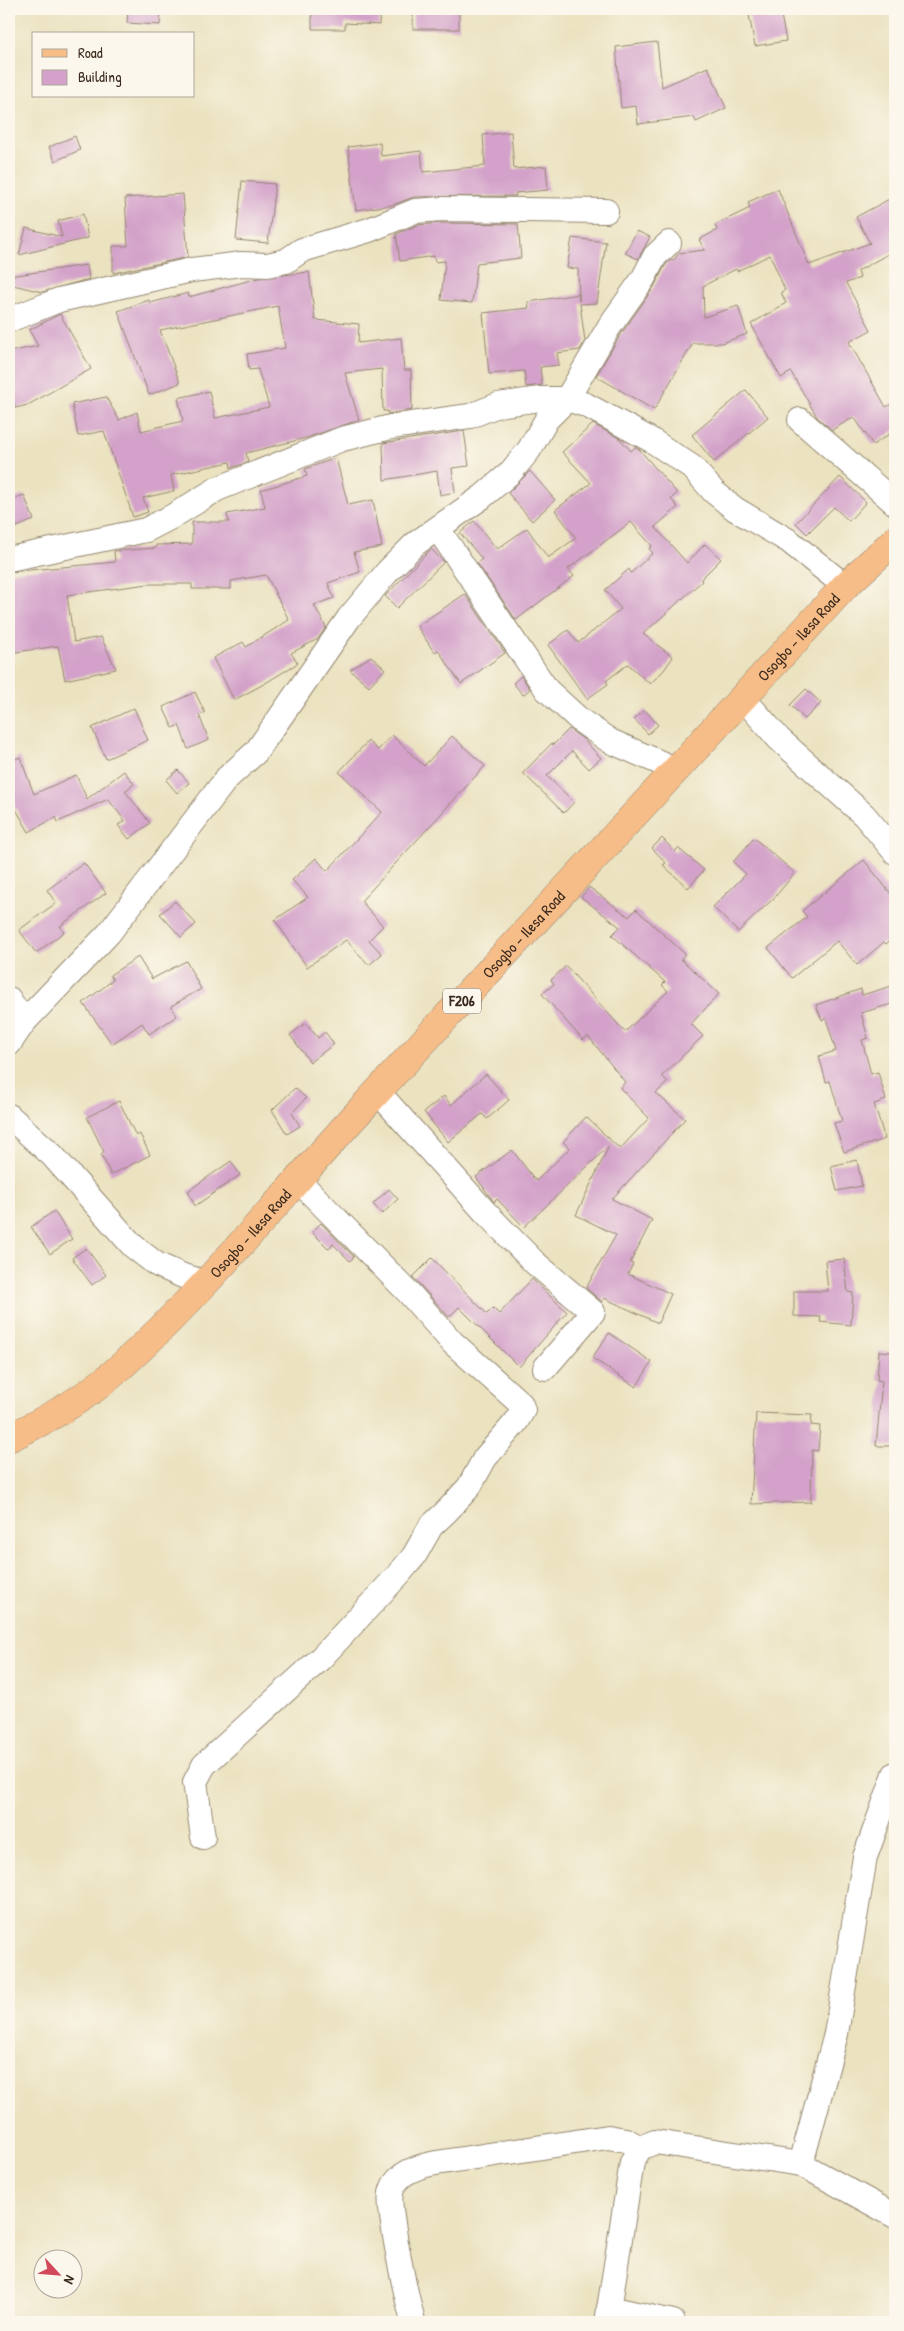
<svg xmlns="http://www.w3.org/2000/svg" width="904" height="2331" font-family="'Patrick Hand',sans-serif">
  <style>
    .building { fill: #d3a1c9 }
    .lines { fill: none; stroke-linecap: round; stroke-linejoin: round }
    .minor-casing { stroke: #93866f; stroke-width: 26 }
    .major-casing { stroke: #93866f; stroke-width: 29 }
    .minor { stroke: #fff; stroke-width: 24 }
    .major { stroke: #f7bd88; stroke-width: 28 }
    .labels { text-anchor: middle; stroke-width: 4; stroke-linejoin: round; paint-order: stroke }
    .shield { fill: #fbf7ec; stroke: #75685c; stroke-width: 1 }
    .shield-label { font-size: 15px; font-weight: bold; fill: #3b2a1e }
    .street-label { font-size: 16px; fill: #3b2a1e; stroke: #fbf7ec }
  </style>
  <rect width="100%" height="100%" fill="#fbf7ec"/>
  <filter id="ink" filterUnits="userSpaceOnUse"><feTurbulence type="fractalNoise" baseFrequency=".02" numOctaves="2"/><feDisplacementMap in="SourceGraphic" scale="10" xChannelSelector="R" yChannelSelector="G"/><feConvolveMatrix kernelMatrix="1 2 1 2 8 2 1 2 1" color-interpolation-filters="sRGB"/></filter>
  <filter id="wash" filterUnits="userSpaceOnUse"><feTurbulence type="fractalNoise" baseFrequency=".0096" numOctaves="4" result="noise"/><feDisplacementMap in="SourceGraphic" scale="20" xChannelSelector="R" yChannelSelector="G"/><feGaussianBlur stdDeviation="1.12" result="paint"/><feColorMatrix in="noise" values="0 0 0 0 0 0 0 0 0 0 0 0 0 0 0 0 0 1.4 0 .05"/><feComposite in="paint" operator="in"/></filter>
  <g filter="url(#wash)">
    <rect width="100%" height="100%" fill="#ebe2c0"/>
    <g id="blocks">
      <g class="building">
        <path d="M128,9h33l-1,16 -33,-2z"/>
        <path d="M312,9h68l-1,16 -34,-2v6h-33z"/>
        <rect x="413" y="9" width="46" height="20"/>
        <path d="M780,10l6,31 -31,5 -6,-31z"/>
        <path d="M657,42l5,45 46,-20 18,41 -30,14 -2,-5 -56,7 -2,-18 -15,2 -5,-61z"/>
        <path d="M511,132l3,37 32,-3 2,24 -33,3 1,3 -102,1 -22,8 -36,5 -8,-63 32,-4 1,13 40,-5 2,21 62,-6 -2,-31z"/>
        <path d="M75,136l5,14 -25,11 -6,-14z"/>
        <path d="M242,181l33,3 -7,59 -32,-3z"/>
        <path d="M778,189l31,76 61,-22 -14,-26 39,-21v54l-37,21 2,7 -14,5 25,47 -22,12 37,65 9,-5v28l-22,15 -19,-28 -22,13 -15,-13 -26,-45 -10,6 -30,-54 35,-21 -5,-11 4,-2 -15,-35 -33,16 -1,-2 -33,17 1,31 34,-11 9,28 -25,9h-29l-39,67 -58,-34 25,-42 33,-47 12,-23 5,-4 2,1 6,-8 26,-3 -6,-10 18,-10 -2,-5 35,-17 -2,-6z"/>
        <path d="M183,194l5,63 -75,16v-27h15l-3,-48z"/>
        <path d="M83,214l5,24 -69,17 7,-27 36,9 -4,-16z"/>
        <path d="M442,223l76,1 3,34 -44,5 -5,40 -31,-3 4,-39 -10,1 -1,-6 -34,5 -4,-27 22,-9z"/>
        <path d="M637,231l13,6 -12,22 -13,-6z"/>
        <path d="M572,238l34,4 -9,61 -17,1 5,37 -5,9 -23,3 2,12 -19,2 2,18 -16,2 -2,-16 -35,3 -6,-61 46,-5 -1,-6 51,-8v7l-1,-32 -11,-1z"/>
        <path d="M87,265l2,14 -47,13 -33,-8v-8z"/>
        <path d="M309,272l6,48 44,4 -1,19 43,-5 3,32h7l1,40 -24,4v-3h-5l-1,-42 -37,4 14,47 -53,18 -60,15 2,9 -17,6 -1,-6 -59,13 3,16 -31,7 5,14 -15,5 -29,-86 -26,5 -6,-32 34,-7 13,23 18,-8 4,19 42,-10 -5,-23 31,-7 6,27 54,-11 -11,-38 -9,1 -2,-16 38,-6 -7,-42 -118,24 20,53 -31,12 -31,-84 31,-11 1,3 38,-10 1,4 69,-19z"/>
        <path d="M60,314l31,55 -63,36 -13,3 -6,-30v-26l29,-6 -9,-16z"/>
        <path d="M746,390l22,27 -54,45 -22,-27z"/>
        <path d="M593,424l26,14 12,13 4,-4 4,2 38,44 -6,6 7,8 -23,20 32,36 18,-19 16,15 -20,20 1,2 -59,53 30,23 -9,13 -14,14 -22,-20 -22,17 2,3 -21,15 -39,-54 20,-15 10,13 43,-34 -16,-19 24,-21 2,4 22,-20 -4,-4 3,-3 -21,-24 -63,47 6,7 -58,44 -39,-57 5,-4 -22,-26 14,-12 23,28 30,-21 21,30 28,-20 -21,-28 36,-27 -29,-31z"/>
        <path d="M464,431l5,35 -17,2 3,24 -15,3 -3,-24 -53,9 -1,-37z"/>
        <path d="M336,458l12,47 25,-5 9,47 -28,5 6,20 -32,11 6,15 -20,7 12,22 -8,12 -27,14 7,10 -34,21 -30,16 -21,-42 30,-16 3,5 43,-27 -23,-45 -35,6v8h-39v-5h-44l-81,11 7,47 27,-5 15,32 -51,11 -7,-34 -49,7v-81l106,-10 -1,-11 42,-3v-3l36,-1v-22h37l-2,-8 38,-7 -4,-17 46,-14 -2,-7z"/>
        <path d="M530,471l25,29 -23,21 -24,-28z"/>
        <path d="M840,477l26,25 -17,19 -15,-14 -27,27 -11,-11z"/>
        <path d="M24,495l10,25 -25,10v-29z"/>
        <path d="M431,549l13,13 -47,46 -12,-12z"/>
        <path d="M465,594l40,59 -44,31 -23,-34 -4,2 -17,-26z"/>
        <path d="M371,656l14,13 -16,17 -19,-16z"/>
        <path d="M521,676l9,13 -7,6 -10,-12z"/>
        <path d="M806,689l15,14 -16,16 -15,-14z"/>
        <path d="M195,692l10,21 -6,2 10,25 -21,9 -9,-24 -6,3 -10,-21z"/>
        <path d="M134,708l14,32 -42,19 -14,-31z"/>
        <path d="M645,710l13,15 -10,9 -14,-15z"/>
        <path d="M569,729l14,10 18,19 -12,11 -17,-18 -25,25 27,26 -10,11 -41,-40 29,-30 1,2z"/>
        <path d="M392,735l32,31 28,-30 33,30 -124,135 22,25 -14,14 13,14 -13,11 -23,-25 -39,27 -32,-47 33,-23 -16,-17 24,-22 11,13 55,-59 -43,-40 29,-31 10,9z"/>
        <path d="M20,757l14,37 42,-19 11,24 37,-28 10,13 -9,7 25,32 -21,16 -11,-14 7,-4 -17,-22 -50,23 -2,-5 -27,15 -20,-35v-35z"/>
        <path d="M178,770l11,13 -12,10 -11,-13z"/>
        <path d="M662,838l13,14 3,-4 26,22 -16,18 -25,-23 3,-2 -14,-15z"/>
        <path d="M754,838l41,35 -21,25 -36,34 -25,-25 33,-33 -13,-12z"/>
        <path d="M864,860l31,39v37l-9,8 -2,-2 -27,23 -20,-24 -45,37 -24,-30 39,-31 -5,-6z"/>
        <path d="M84,863l22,30 -46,33 4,6 -28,21 -17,-23 37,-27 -9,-13z"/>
        <path d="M589,887l40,30 7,-8 49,45 -4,5 38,35 -28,30 12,12 -41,40 6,6 -12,11 29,26 -73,80 40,21 -22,43 3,1 -5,10 43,20 -13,29 -54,-25 -2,4 -16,-14 30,-53 -40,-20 33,-69 -85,81 -27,-28 -3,3 -18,-25 36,-27 24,31 34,-33 -7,-6 23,-25 34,32 29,-31 -29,-30 5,-6 -37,-46 -5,4 -41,-46 12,-10 -3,-4 15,-14 59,66 43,-41 -6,-6 3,-3 -53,-47 8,-8 -39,-30z"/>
        <path d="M175,901l21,23 -15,13 -21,-23z"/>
        <path d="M138,957l14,22 34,-18 15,28 -30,17 6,10 -28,18 -7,-11 -30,21 -29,-41 30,-23 -3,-5z"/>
        <path d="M895,985v18l-34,10 7,25 -6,2 9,34 7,-2 8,28 -12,4 11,35 -41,13 -10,-29 8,-2 -12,-40 -4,1 -7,-26 17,-5 -10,-33 -4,2 -6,-15 45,-16 1,6z"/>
        <path d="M306,1023l12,15 7,-6 9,12 -24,18 -20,-27z"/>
        <path d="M486,1074l23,26 -22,19 -5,-5 -34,28 -24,-30 20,-16 7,9z"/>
        <path d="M295,1088l11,10 -14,15 8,13 -13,8 -15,-24z"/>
        <path d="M119,1101l17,35 4,-2 10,21 -39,20 -10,-21 3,-2 -17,-35z"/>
        <path d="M857,1160l5,26 -25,5 -6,-25z"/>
        <path d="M231,1161l9,14 -45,31 -7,-15z"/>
        <path d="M389,1189l9,10 -16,15 -9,-10z"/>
        <path d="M54,1211l18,28 -22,15 -19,-27z"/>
        <path d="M321,1223l33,34 -4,4 -17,-17 -4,5 -17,-17z"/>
        <path d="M86,1248l20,27 -14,10 -20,-27z"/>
        <path d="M432,1258l55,56 6,-6 6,6 33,-35 35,33 -48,55 -60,-60 -10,10 -36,-40z"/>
        <path d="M844,1259l4,33 5,1 -2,32 -31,-3 1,-5 -27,-1v-25h34l-3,-30z"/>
        <path d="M609,1333l43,29 -16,25 -44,-29z"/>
        <path d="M879,1351l16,1v94h-19l6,-65 -5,-1z"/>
        <path d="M756,1413l56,2 -1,10 9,1 -2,25 -6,-1 -1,52 -60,2z"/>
      </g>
    </g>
  </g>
  <g filter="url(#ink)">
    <use href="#blocks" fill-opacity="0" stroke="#93866f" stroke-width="1"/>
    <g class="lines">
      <defs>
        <g id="minor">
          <path d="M9,320l50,-20 133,-30 50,-6 25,1 19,-4 16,-11 67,-20 46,-19 27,-2 164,2"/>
          <path d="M800,420l95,83"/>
          <path d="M438,529l109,161 34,31 29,20 67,29"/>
          <path d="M9,559l137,-29 27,-14 44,-27 125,-50 49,-12 79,-11 28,-11 42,-6h27l19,6 65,35 41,27 22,25 21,17 54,32 56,45"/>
          <path d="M743,698l36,41 85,76 31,37"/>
          <path d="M9,999l15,23"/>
          <path d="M9,1044l15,-22 85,-89 118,-155 29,-26 93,-134 39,-47 27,-27 67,-47 28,-24 19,-23 18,-31 20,-20 42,-72 34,-48 12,-23 14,-13"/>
          <path d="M377,1091l109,122 49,50 58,49 -48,56"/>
          <path d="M9,1116l43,39 81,91 23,18 27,12 22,6"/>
          <path d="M203,1837l-8,-55 9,-17 116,-106 78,-84 16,-19 17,-30 16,-15 22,-24 16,-29 31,-36 7,-12 -2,-6 -68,-61 -44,-50 -112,-114"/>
          <path d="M801,2164l35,-130 29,-177 30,-83"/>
          <path d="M609,2308l64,14"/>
          <path d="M413,2322c-8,-32 -15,-65 -20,-98 -1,-10 -4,-21 -2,-31 4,-20 28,-27 45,-30l172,-26 18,3 14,8"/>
          <path d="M607,2322l25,-160 8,-14 15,-6 146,22 94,52"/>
        </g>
        <g id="major">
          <path id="s1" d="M9,1438c37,-18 76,-39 107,-67 91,-81 168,-179 251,-268 159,-173 320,-343 478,-517l50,-46"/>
        </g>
      </defs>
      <use href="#minor" class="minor-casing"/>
      <use href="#major" class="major-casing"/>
      <use href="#minor" class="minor"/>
      <use href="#major" class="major"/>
    </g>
  </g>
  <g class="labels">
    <rect class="shield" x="443" y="988.5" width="38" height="25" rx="4"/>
    <g class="shield-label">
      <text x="462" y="1006">F206</text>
    </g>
    <g class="street-label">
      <text dy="6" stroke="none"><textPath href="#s1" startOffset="1129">Osogbo - Ilesa Road</textPath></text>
      <text dy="6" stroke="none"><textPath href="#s1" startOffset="724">Osogbo - Ilesa Road</textPath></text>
      <text dy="6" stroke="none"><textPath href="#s1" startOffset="319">Osogbo - Ilesa Road</textPath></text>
    </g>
  </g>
  <rect width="904" height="2331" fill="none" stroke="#fbf7ec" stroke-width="30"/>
  <rect x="32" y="32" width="162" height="65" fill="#fbf7ec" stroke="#aea59a"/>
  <rect x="42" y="49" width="25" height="8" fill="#f7bd88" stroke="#aea59a"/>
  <text x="78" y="58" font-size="15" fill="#3b2a1e">Road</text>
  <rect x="42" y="70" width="25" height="15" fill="#d3a1c9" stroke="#aea59a"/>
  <text x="78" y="82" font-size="15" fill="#3b2a1e">Building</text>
  <g transform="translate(58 2274) rotate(116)"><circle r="24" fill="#fbf7ec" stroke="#aea59a"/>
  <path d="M0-4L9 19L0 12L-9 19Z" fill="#d1495b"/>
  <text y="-8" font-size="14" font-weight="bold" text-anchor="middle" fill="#3b2a1e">N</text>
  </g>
</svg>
